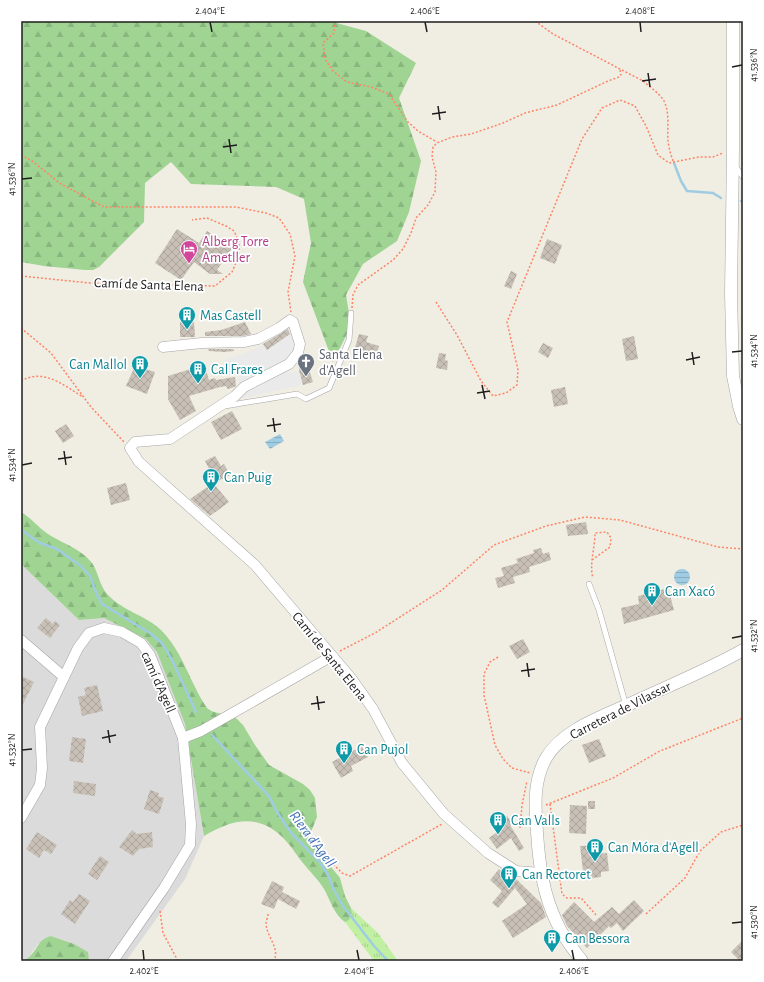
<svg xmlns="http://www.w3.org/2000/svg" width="764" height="982" font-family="'Alegreya Sans',sans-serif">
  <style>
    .residential { fill: #dcdbdb }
    .grass { fill: url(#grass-tufts) }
    .forest { fill: url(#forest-firs) }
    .parking { fill: #eaeaea }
    .water { fill: url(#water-rules) }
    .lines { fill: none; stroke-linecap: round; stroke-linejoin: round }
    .stream { stroke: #9fcce2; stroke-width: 2.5 }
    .building { fill: url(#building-cross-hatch) }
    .service-casing { stroke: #a5a5a5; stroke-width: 6 }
    .minor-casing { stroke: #a5a5a5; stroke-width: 11 }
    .tertiary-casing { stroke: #a5a5a5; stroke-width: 13 }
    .path { stroke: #ff8465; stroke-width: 1.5; stroke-dasharray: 2 2; stroke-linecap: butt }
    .service { stroke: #fff; stroke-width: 5 }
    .minor { stroke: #fff; stroke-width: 10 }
    .tertiary { stroke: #fff; stroke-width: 12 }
    .ticks { fill: none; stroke: #1e1e1e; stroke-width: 1.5 }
    .labels { text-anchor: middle; stroke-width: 3.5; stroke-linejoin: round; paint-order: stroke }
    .hotel-label { font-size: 14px; fill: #b23c85; stroke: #fff; text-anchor: start }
    .street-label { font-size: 14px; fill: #1e1e1e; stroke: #fff }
    .culture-label { font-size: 14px; fill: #0d838f; stroke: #fff; text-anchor: start }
    .worship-label { font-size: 14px; fill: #5b616d; stroke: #fff; text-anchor: start }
    .water-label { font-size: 15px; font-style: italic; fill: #4070b7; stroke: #fff }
    .neatline { fill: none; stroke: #1e1e1e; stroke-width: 1.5 }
    .ticks-label { font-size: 10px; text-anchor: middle; fill: #1e1e1e }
  </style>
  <defs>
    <pattern id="grass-tufts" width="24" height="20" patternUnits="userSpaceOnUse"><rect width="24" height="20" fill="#c1f0a3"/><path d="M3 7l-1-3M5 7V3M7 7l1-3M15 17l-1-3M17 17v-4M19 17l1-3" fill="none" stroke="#a5cd8c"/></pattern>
    <pattern id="forest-firs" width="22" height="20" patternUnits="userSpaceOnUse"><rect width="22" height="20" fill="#a0d493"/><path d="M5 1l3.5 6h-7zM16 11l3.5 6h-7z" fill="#89b67e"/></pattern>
    <pattern id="water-rules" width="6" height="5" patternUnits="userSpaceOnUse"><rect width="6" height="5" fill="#9fcce2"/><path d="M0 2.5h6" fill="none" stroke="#88afc1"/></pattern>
    <pattern id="building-cross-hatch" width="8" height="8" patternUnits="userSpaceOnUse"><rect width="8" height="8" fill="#c8c0b6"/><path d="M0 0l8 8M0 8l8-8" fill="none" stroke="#aba59c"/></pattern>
  </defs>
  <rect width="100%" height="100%" fill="#f0ede3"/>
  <path class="residential" d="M21,564l58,56 25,-2 42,21 11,12 4,8 24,65 19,112 -19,43 -59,82h-37l-15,-17 -23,-8 -13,8 -10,14 -7,2z"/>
  <path class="grass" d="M351,908l27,25 20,28h-24l-29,-39 4,-2 3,-7z"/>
  <g class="forest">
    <path d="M21,21h308l37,10 50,32 -17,35 22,63 -12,51 -12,29 -34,23 -17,31 5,31 -18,36 -30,-80 8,-39 -7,-44 -28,-12 -85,-3 -20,-22 -26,21 -1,39 -45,45 -6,3h-8l-41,-4 -23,-4z"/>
    <path d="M21,512c10,6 15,13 23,19 15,12 36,16 48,32 7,10 7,23 16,32 15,16 37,20 53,35 22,22 29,53 46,78 7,6 17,6 25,6l11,11 12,20 14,20 34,19 7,6 5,8 2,19 -8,20 1,4 30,37 5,18 6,12 1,5 -3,7 -4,2c-11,-7 -15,-23 -21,-33 -6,-10 -14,-17 -21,-26 -6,-7 -11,-16 -17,-22 -26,-28 -52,-23 -82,-5l-19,-112 -28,-72 -11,-13 -42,-21 -25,2 -58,-56z"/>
    <path d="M51,936l23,8 14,8 1,9h-68c2,-1 6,-2 8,-4 10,-9 8,-17 22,-21z"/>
  </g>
  <g class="parking">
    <path d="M292,333l3,8 -1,8 -2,7 -5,6 -48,24 -2,-11h-7l-6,-15 31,-11 8,-5 4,6z"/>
    <path d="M286,369l4,4 9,-2 3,14 -67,15 11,-11z"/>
  </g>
  <g class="water">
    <path d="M280,434l4,7 -14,8 -5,-7z"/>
    <circle cx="682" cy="577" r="8"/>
  </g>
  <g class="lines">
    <g class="stream">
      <path d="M674,163l7,18 6,10 26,2 8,5"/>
      <path d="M741,201l2,1"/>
      <path d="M21,530l19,13 17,6 24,17 9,10 7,19 5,9 48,29 12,10 10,17 24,52"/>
      <path d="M212,735l57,61 8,16 15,22 27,27 9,14 6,15 9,16 31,40 14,15"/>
    </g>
  </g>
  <g class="building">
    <path d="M177,229l22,14 8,-12 25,17 -15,22 6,4h-13l-16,-12 -13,18 -26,-17z"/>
    <path d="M547,239l15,6 -7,19 -15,-6z"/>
    <path d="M511,271l6,3 -6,15 -7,-3z"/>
    <path d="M180,322h14l1,15h-15z"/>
    <path d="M245,322l6,12 -8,2h-38v-4l16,-2z"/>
    <path d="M288,329l2,5 -23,16 -4,-6z"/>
    <path d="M359,334l9,2 -2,6 13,4 -4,15 -22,-7z"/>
    <path d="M634,336l4,23 -12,2 -4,-22z"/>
    <path d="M543,343l10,5 -5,10 -10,-6z"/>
    <path d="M208,349h25l1,2 -10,1 -15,-1z"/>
    <path d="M439,353l7,1 -1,6 3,1 -1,9 -11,-2z"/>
    <path d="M204,365l5,15 6,-2 1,2 19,-3 1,9 -2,1 -6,2 -2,-3 -6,1 -31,9 7,15 -16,9 -12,-21v-23z"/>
    <path d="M304,365l4,2 5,15 -10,3 -4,-15 1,-4z"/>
    <path d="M135,366l20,6 -8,22 -21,-8z"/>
    <path d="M565,387l3,17 -14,3 -3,-17z"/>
    <path d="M232,411l10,18 -21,11 -10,-18z"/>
    <path d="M66,424l8,12 -11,7 -8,-12z"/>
    <path d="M215,456l6,10 3,-2 6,11 -14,7 -11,-21z"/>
    <path d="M126,483l4,17 -19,5 -4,-17z"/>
    <path d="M213,483l16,19 -19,14 -20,-17z"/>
    <path d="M586,522l2,12 -20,2 -2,-11z"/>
    <path d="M541,548l2,6 6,-2 2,8 -22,7 1,5 -17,5 2,6 -17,5 -3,-10 9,-2 -3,-8 17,-5 -2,-4 18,-6 -1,-3z"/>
    <path d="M668,588l6,22 -50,14 -3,-16 18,-4 -1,-8z"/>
    <path d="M46,618l7,6 2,-3 5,4 -10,13 -13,-10z"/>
    <path d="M523,639l7,13 -13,7 -8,-13z"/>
    <path d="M21,676l13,6 -13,26z"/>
    <path d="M97,685l6,26 -21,5 -4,-19 8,-2 -2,-7z"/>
    <path d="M72,737l14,2 -3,24 -14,-2z"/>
    <path d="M599,739l7,17 -17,7 -7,-18z"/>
    <path d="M362,746l6,11 -17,9 2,5 -12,7 -9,-16z"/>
    <path d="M74,781l22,3 -1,12 -22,-3z"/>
    <path d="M150,790l9,3 -1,3 6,2 -5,16 -15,-5z"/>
    <rect x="588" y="801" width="7" height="8"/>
    <path d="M570,805l17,1 -1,28 -17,-1z"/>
    <path d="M507,816l6,7 -3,2 14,23 -5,3 -8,-13 -14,11 -8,-11 15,-11 -5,-5z"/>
    <path d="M132,830l5,4 15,-2 1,15 -14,2 -6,7 -14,-9z"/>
    <path d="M37,832l20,13 -6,9 -7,-4 -5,8 -13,-9z"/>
    <path d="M596,845l1,9 10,-1 2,18 -8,1v5l-17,2 -4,-33z"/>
    <path d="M100,856l9,6 -12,18 -9,-6z"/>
    <path d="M499,869l8,7 2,-2 5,3 27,26 5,14 -33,21 -11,-17 25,-17 -12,-16 -17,20 -6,-5 10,-12 -12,-11z"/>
    <path d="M272,881l12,6 -2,5 18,9 -4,8 -18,-10 -4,10 -13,-5z"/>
    <path d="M79,894l11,7 -15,23 -14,-10 9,-14 3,2z"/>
    <path d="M634,900l10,11 -21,20 -6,-8 -6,5 -2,-2 -22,22 -20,-22 -5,-11 12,-13 20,20 18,-15 7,7z"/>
    <path d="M743,940v21h-3l-9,-9z"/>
  </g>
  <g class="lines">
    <defs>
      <g id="service">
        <path d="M735,166l8,11"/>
        <path d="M225,406l72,-12 9,5 23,-11 20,-48 2,-27"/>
        <path d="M589,584l10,26 27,96"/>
      </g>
      <g id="minor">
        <path d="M163,347l39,-4 42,-1 14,-3 21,-11 11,-8 3,2 7,22 -2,9 -9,11 -45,23 -9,9 -65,43 -35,3 -5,6 9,14 116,103 96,113 22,31 29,54 42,51 44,39 28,18 25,2"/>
        <path d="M21,640l43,37"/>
        <path d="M21,818l19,-33 2,-17 -2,-41 38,-79 11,-15 15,-5 18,4 19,11 9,12 33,83 18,-7 37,-21 94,-54"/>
        <path d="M113,961l51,-73 26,-43 1,-21 -8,-86"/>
      </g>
      <g id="tertiary">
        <path d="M733,21v129l-2,144 2,82 6,30 4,13"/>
        <path d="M582,961c-9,-12 -19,-24 -25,-38 -14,-29 -18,-59 -20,-91 -2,-25 -4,-51 9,-74 17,-29 58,-42 88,-56 36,-17 74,-32 109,-52"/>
      </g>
    </defs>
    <use href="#service" class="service-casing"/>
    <use href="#minor" class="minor-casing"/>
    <use href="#tertiary" class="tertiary-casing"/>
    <g class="path">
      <path d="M335,21l-1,12 -11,10 2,16 8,12 14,11 24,5 18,7 19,28 10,9 19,11"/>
      <path d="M535,21l18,13 90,47c7,6 16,12 21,20 6,12 3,27 4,40 1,8 3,15 6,22"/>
      <path d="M21,155l11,6 29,23 43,23h132l30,6 13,5 11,16 5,22 -7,36 3,20"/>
      <path d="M21,276l69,7 125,3 17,-14 7,-16v-14l-5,-11 -8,-5 -19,-8 -15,2"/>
      <path d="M436,302l21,33 24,46 12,15 13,-3 11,-8 1,-15 -11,-48 75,-183 20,-31 18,-8 15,6 11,20 12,29 11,8 30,-6h14l10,-4"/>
      <path d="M352,308l1,-13 5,-10 35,-25 10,-11 8,-16 5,-15 12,-13 7,-13 1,-20 -4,-15 1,-10 4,-4 15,-6 19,-3 32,-11 22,-10 32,-8 51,-24 11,-4 2,-2 -1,-5"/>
      <path d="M21,328l30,25 40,54 33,35"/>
      <path d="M21,381c23,-13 42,4 62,16"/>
      <path d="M592,560l18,-13 1,-9 -4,-6 -12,1c0,14 -6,33 -2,45"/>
      <path d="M340,651l35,-18 67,-43 52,-45 52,-19 39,-9 35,3 98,27 25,2"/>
      <path d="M498,657l-8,5 -6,12v21l11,50 8,14 9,9 18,5"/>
      <path d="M550,804l12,90 5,4h14l15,17"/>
      <path d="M546,805l67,-27 47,-27 83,-33"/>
      <path d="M297,827l45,46 8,3 92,-52"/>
      <path d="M520,828l2,-23 5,-24"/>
      <path d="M160,911l3,22 15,28"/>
      <path d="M268,914c0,3 -2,7 -2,10 1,13 14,24 8,37"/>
      <path d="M646,914l39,-36 15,-27 21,-19 22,-7"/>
    </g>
    <use href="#service" class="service"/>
    <use href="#minor" class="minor"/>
    <use href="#tertiary" class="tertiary"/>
  </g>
  <path class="ticks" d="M210,22l2,10M425,22l2,10M640,22l1,10M732,67l10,-2M648,73l2,14M642,81l14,-2M438,106l2,14M432,114l14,-2M229,139l2,14M223,147l14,-2M22,179l10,-1M692,352l2,13M732,352l10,-1M686,360l14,-3M482,385l3,14M477,393l13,-2M273,418l2,14M267,426l14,-2M64,451l2,14M58,459l14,-2M22,465l10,-2M732,638l10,-2M527,663l2,14M521,671l14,-2M317,696l2,14M311,704l14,-2M108,730l2,13M102,738l14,-3M22,750l10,-1M732,923l10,-1M143,950l1,10M357,950l2,10M572,950l2,10"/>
  <defs>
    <symbol id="hotel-pin" viewBox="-11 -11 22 30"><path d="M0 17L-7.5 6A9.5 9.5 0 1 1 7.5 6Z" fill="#d1479c" stroke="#fff"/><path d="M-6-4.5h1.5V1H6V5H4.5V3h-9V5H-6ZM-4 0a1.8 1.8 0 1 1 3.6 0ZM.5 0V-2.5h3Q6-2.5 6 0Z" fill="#fff"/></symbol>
    <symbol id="building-pin" viewBox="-11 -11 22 30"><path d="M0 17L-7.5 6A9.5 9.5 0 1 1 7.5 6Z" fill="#0f9aa8" stroke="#fff"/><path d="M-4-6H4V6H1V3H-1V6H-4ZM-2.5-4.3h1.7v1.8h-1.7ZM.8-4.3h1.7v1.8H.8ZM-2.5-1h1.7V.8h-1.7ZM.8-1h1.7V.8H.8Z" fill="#fff"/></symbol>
    <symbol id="church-pin" viewBox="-11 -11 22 30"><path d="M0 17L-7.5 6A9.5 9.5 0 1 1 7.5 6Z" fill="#6b7280" stroke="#fff"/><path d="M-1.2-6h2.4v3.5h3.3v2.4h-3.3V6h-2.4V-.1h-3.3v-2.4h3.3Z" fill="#fff"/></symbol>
  </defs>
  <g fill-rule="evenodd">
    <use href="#hotel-pin" x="179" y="239" width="20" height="27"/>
    <use href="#building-pin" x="177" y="305" width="20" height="27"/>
    <use href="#church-pin" x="296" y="352" width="20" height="27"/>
    <use href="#building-pin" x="130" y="354" width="20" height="27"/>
    <use href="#building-pin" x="188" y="359" width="20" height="27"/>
    <use href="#building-pin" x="201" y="467" width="20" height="27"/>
    <use href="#building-pin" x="642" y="581" width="20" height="27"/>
    <use href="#building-pin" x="334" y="739" width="20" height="27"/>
    <use href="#building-pin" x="488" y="810" width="20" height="27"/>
    <use href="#building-pin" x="585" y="837" width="20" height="27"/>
    <use href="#building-pin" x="499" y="864" width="20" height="27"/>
    <use href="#building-pin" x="542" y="928" width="20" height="27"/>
  </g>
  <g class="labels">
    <g class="hotel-label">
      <text x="202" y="246">Alberg Torre<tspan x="202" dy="16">Ametller</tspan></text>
    </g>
    <g class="street-label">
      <text transform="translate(149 284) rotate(2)" y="5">Camí de Santa Elena</text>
      <text transform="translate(330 656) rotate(51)" y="5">Camí de Santa Elena</text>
      <text transform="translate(159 682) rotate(66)" y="5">camí d'Agell</text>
      <text transform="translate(620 710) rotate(-27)" y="5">Carretera de Vilassar</text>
    </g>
    <g class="culture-label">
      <text x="200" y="320">Mas Castell</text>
      <text x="127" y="369" text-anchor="end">Can Mallol</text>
      <text x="211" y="374">Cal Frares</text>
      <text x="224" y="482">Can Puig</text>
      <text x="665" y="596">Can Xacó</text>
      <text x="357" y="754">Can Pujol</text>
      <text x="511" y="825">Can Valls</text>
      <text x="608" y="852">Can Móra d'Agell</text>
      <text x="522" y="879">Can Rectoret</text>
      <text x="565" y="943">Can Bessora</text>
    </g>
    <g class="worship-label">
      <text x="319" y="359">Santa Elena<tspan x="319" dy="16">d'Agell</tspan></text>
    </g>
    <g class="water-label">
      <text transform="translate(313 839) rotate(53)" y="5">Riera d'Agell</text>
    </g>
  </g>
  <rect width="764" height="982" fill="none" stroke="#ffffff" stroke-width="44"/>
  <rect x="22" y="22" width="720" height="938" class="neatline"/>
  <g class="ticks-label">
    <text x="210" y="14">2.404°E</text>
    <text x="425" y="14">2.406°E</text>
    <text x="640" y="14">2.408°E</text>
    <text transform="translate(753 65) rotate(-90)" y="4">41.536°N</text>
    <text transform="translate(11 179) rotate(-90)" y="4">41.536°N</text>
    <text transform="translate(753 351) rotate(-90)" y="4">41.534°N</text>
    <text transform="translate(11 465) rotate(-90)" y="4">41.534°N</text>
    <text transform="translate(753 636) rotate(-90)" y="4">41.532°N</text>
    <text transform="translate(11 750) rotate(-90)" y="4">41.532°N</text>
    <text transform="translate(753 922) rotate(-90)" y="4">41.530°N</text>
    <text x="144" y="974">2.402°E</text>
    <text x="359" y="974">2.404°E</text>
    <text x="574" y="974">2.406°E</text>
  </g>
</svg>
